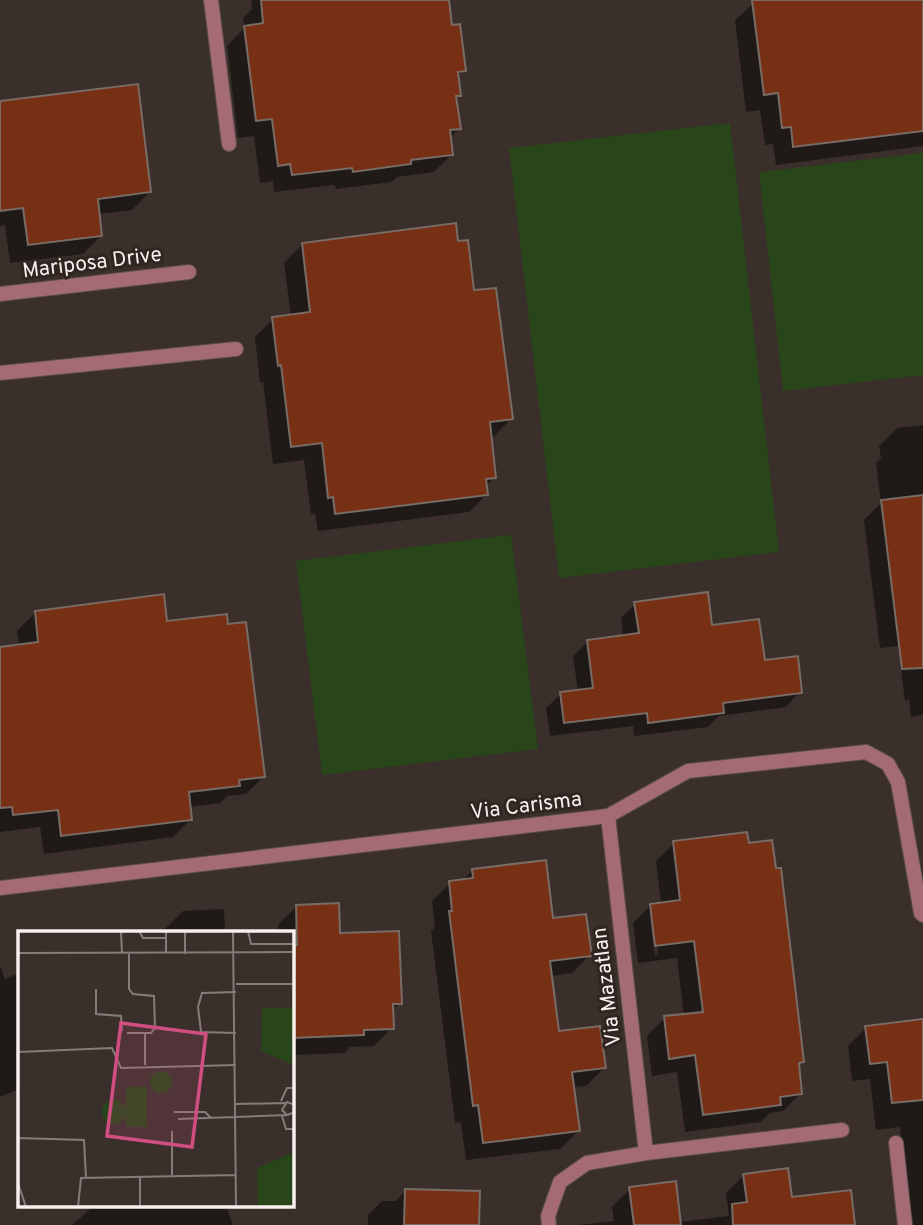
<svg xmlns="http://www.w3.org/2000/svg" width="923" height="1225" font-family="Overpass,sans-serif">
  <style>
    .green { fill: #284619 }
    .shadow { fill: #0007; fill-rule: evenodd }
    .building { fill: #773013; stroke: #796c67; stroke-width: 2 }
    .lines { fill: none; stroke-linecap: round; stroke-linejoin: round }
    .service-casing { stroke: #594e4a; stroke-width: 16 }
    .minor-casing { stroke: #594e4a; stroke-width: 16 }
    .service { stroke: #a56b75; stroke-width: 14 }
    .minor { stroke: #a56b75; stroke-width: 14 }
    .labels { text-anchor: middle; stroke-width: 6; stroke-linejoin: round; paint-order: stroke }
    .street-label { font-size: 21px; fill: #f8f0ed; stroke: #302521 }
    .inset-road { fill: none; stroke: #877c79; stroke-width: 2 }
    .view { fill: #d04e80; fill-opacity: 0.15; stroke: #d04e80; stroke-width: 3.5 }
    .inset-edge { fill: none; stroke: #f8f0ed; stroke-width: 3.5 }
  </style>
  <rect width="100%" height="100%" fill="#3b2f2b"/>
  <g class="green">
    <path d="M730,123l49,429 -220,26 -50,-430z"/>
    <path d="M923,153v222l-140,16 -24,-219z"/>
    <path d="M511,535l27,214 -216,26 -26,-214z"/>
  </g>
  <g class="shadow">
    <path d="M251,0h196l3,27 14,43 -7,7 2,18 -4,4 4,30 -9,9 2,16 -18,18 -37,5 -6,5 -55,7 -2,-4 -60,7 -1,-11 -13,2 -6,-47 -16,2 -11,-92 17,-18 -1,-10 9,-9z"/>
    <path d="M757,0h166v146l-147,19 -3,-21 -8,1 -5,-35 -14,2 -11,-92z"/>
    <path d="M0,103l150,89 -18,18 -34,4 3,22 -18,18 -73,9 -5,-38 -5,1z"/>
    <path d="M457,243l54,176 -18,18h-3l5,40 -9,9 1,8 -18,18 -151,19 -3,-18 -4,2 -7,-55 -31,4 -10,-82 -3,1 -5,-46 18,-18 18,-3 -7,-53 18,-18z"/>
    <path d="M923,425v290l-12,2 -2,-17 -4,1 -7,-55 -18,2 -16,-128 17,-17 -5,-40 5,-5 -2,-12 18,-18z"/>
    <path d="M635,604l128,58 37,30 -14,15 -67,9 -11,11 -74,9 -1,-10 -83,10 -4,-28 15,-14 17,-2 -5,-36 15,-15 35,-4 -2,-19z"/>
    <path d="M35,613l130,10 99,153 -18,18 -19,2 -7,7 -31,4 2,12 -18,18 -129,17 -4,-27 -40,5v-183l19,-3 -2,-15z"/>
    <path d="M674,843l128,219 -5,5 4,26 -18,18 -13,2 -9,9 -76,10 -8,-60 -25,4 -5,-40 18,-18 19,-2 -7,-58 -39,5 -5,-40 18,-18 10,-1 -5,-43zM650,919h4l4,36h-3z"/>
    <path d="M472,871l80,49 38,35 -18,18 -22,3 7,57 47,35 -18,18 -14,1 6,44 -18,18 -94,11 -5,-38 -6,1 -24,-192 4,-4 -3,-26 18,-18 12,-2z"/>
    <path d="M296,907l42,28 62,68 -9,8 1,17 -18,18 -24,1 -5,6 -53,2v-122h-13l-1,-8z"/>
    <path d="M224,909l1,24h-60v-4l18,-18z"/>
    <path d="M0,966l5,13 14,-6v116l-19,8z"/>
    <path d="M923,1021v204h-10l-13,-98 -24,3 -6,-51 -18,2 -4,-35 18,-18z"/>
    <path d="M744,1175l46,24 64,26h-276l36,-4 -2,-14 18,-18 49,33 50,-6 -3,-23z"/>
    <path d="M406,1190l72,35h-110v-10l14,-14h14z"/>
    <path d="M88,1206h138l7,19h-161l18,-16z"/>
  </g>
  <g class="building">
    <path d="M261,0h188l3,25 8,-1 6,47 -8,1 3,24h-5l5,33 -11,1 3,25 -42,5v4l-58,8 -1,-4 -60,7 -2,-11 -12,2 -6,-47 -16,2 -12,-95 19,-3z"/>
    <path d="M752,0h171v131l-130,16 -2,-20 -9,1 -4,-35 -14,2z"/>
    <path d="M138,84l13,108 -53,7 4,37 -74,9 -5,-37 -23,3v-110z"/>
    <path d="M456,223l2,18 10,-1 6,50 22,-2 17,131 -23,3 6,56 -10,1 2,16 -153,19 -2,-17 -5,1 -6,-55 -31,4 -10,-82 -3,1 -6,-49 38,-5 -8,-69z"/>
    <path d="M923,495v173l-21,1 -21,-169z"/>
    <path d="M708,592l4,33 47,-6 6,41 33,-4 4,37 -79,10 1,10 -76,10 -1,-10 -83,10 -4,-31 33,-4 -6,-48 52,-7 -5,-31z"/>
    <path d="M164,594l3,27 60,-7 1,10 18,-2 19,155 -26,3 1,6 -51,6 3,28 -131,16 -3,-26 -45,5 -1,-8 -12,1v-161l38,-5 -3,-31z"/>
    <path d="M747,832l2,11 23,-3 4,28h5l23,194 -5,1 3,31 -22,3 1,8 -78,10 -8,-60 -26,4 -5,-43 39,-4 -9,-71 -39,5 -5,-42 30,-4 -7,-59z"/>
    <path d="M546,860l7,58 33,-4 6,42 -42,5 9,70 41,-5 6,42 -34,4 8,59 -97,12 -5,-38 -5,1 -24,-195h3l-3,-30 24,-3 -1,-9z"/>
    <path d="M339,903l1,30 59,-2 3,73h-9l1,25 -30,1v5l-72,3v-93h5l-1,-40z"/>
    <path d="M923,1019v81l-31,3 -5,-41 -17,2 -5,-38z"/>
    <path d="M788,1168l4,29 59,-7 4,35h-122l-1,-21 15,-2 -4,-28z"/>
    <path d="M676,1181l5,44h-47l-5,-38z"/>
    <path d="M405,1189l75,2 -1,34h-75z"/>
  </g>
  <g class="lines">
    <defs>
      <g id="service">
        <path d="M211,0l18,144"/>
        <path d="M0,373l236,-24"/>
        <path d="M896,1143l9,82"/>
      </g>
      <g id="minor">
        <path d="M0,294l189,-22"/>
        <path d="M608,816l38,337"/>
        <path d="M0,888l608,-72 80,-45 178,-19 22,12 10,18 23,131 2,2"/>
        <path d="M549,1225l-1,-9 12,-34 27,-19 59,-10 196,-23"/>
      </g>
    </defs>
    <use href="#service" class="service-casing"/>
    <use href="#minor" class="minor-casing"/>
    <use href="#service" class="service"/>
    <use href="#minor" class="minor"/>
  </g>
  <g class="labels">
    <g class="street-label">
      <text transform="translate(92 262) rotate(-7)" y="7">Mariposa Drive</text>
      <text transform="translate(526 805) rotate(-7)" y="7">Via Carisma</text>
      <text transform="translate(606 987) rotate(-97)" y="7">Via Mazatlan</text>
    </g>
  </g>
  <g transform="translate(18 931)">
    <rect width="276" height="276" fill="#3b2f2b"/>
    <path d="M244,77h32v57l-33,-14zM132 151a11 11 0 1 1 22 0a11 11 0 1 1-22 0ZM108,156h21v40h-21zM84 181a12 12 0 1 1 24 0a12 12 0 1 1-24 0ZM276,221v55h-36l-1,-39z" fill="#284619"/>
    <path class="inset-road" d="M103,0l1,23M121,0l4,7h23M148,0v23M215,0l3,276M230,0l3,13h44M0,22l277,-1M167,23v-23M218,53h59M78,58v25l25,2 1,15M218,61l-34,1 -4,14 3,25 35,1M109,102h24l4,-5 -1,-32 -21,-2 -4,-5v-35M0,121l94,-4 9,20 115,-3M127,134v-32M263,170l6,-13h8M218,173l49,-1M277,174l-8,-3 -5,8 5,5 8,-3M156,181h31l6,6M264,185l4,13h9M160,188l109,-4M154,200v44M0,207l66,2 2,38M122,246v30M0,252l8,24M60,276l3,-29 155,-3"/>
    <path class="view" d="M103,92l85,11 -14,113 -85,-11z"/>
    <rect width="276" height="276" class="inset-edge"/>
  </g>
</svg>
